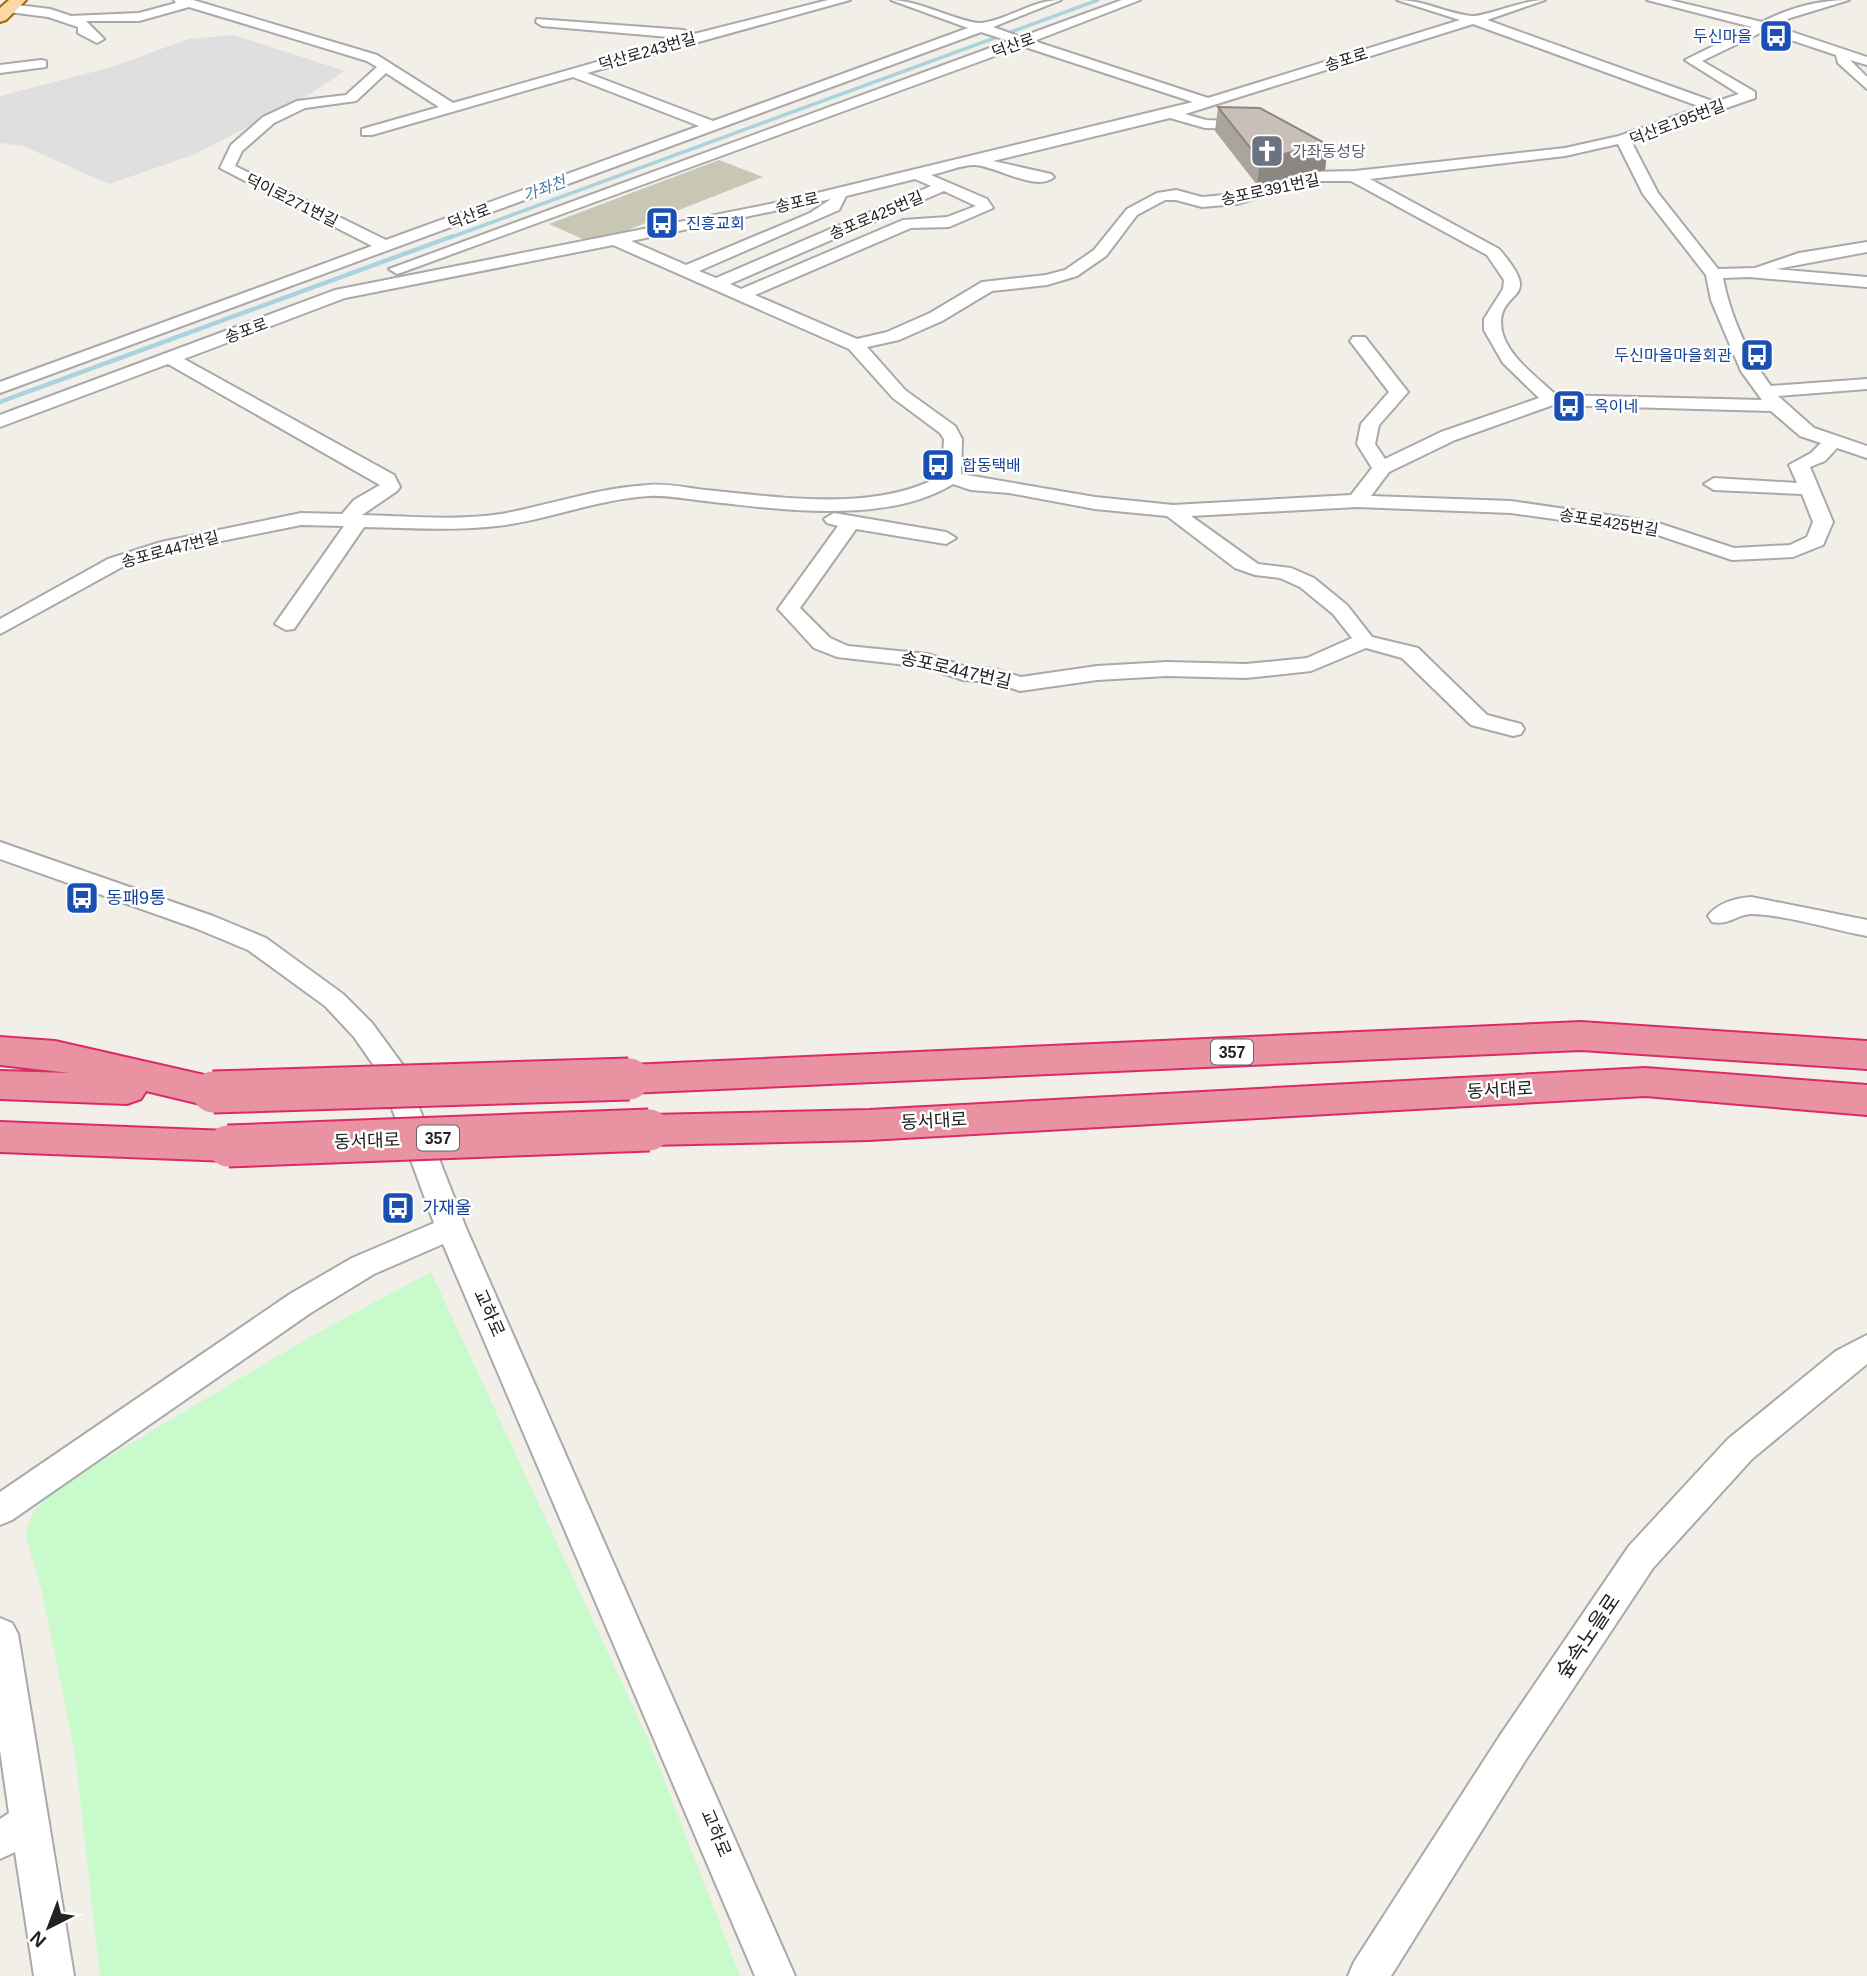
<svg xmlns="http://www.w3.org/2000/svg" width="1867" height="1976" font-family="Helvetica,'Noto Sans KR',sans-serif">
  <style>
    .residential { fill: #e0dfdf }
    .construction { fill: #c7c7b4 }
    .park { fill: #c8facc }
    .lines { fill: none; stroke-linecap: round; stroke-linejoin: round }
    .stream-far1 { stroke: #aad3df; stroke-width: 3.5 }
    .stream { stroke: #aad3df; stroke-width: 4.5 }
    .minor-casing { stroke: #a9a9a9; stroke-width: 4 }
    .major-casing { stroke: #a06b00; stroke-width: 4 }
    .highway-casing { stroke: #dc2a67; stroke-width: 4 }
    .minor { fill: #fff; fill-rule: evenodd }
    .major { fill: #fcd6a4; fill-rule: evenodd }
    .highway { fill: #e892a2; fill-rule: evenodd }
    .highway-bridge-casing { stroke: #dc2a67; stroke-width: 45; stroke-linecap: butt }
    .highway-bridge { stroke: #e892a2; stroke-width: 41 }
    .wall { fill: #aba49e }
    .shaded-wall { fill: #8b8681 }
    .building { fill: #c7bfb8; stroke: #8b8681; stroke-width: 2 }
    .labels { text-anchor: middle; stroke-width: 5; stroke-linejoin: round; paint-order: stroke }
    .far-transit-label { font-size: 16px; fill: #164399; stroke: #fff; text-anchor: start }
    .far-street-label { font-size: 16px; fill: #222; stroke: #fff }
    .far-worship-label { font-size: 16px; fill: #5b616d; stroke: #fff; text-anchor: start }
    .far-water-label { font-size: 16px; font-style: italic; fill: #4a7aab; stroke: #fff }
    .shield { fill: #fff; stroke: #646464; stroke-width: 2 }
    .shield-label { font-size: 16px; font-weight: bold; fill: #222 }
    .street-label { font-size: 18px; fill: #222; stroke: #fff }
    .transit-label { font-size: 18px; fill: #164399; stroke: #fff; text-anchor: start }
    .near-street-label { font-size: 21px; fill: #222; stroke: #fff }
  </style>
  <rect width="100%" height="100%" fill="#f2efe9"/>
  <path class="residential" d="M234,35l111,36 -43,28 -109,56 -84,29 -86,-38 -23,-3v-47l112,-29 76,-28z"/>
  <path class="construction" d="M719,160l44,17 -143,56 -35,7 -36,-16z"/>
  <path class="park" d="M431,1272l218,469 91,235h-640l-25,-222 -33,-162 -17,-58 8,-22 16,-16 64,-42 195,-116z"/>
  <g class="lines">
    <path class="stream-far1" d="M449,238l649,-238"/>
    <path class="stream" d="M0,402l453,-166"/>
    <defs>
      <g id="minor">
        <path d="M174,0h19l184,55 76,48 228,-65 -139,-12 -6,-4 1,-3 147,11 6,5 138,-35h22l-263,73 126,48 255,-93 -77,-28c28,0 74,25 91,23 28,-4 50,-23 79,-23l-68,27 28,10 101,-37h18l-106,41 174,57 252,-78 -63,-20c27,0 48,13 74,16 15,1 50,-16 74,-16l-58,20 228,82 24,-8 -54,-34 67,-33 -105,-27h23l92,22c27,-14 57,-22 87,-22l-59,18 -16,8 93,31v8l-17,-5 17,17v12l-29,-26 -2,-8 -72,-24 -62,30 53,31v6l-124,43 27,52 60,76 37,-1 44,-15 68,-11v10l-91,17 91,8v10l-118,-10 -26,1c7,37 25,78 48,108l96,-7v10l-89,7 36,32 53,18v12l-30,-10 -12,13 -15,6 23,55 -10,23 -30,12 -61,3 -80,-27 -141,-20 -154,-6 -166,9 67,48 33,4 23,10 33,27 25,32 46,11 69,67 34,9 3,5 -3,5 -8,2 -42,-11 -69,-67 -36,-10 -55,23 -65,7 -79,-2 -70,4 -77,11 -28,-9 -29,-2 -39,-13 -87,-10 -23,-9 -32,-35 -4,-4 60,-83 -11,-3 -3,-4 10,-6 112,19 10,6 -10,6 -90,-15 -56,79 30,30 18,8 80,8 38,13 28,2 27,8 76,-11 70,-4 79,2 61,-6 45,-20 -19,-24 -33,-27 -20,-9 -25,-3 -20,-7 -68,-52 -72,-7 -86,-16 -38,-3 -18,-6c-65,40 -167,26 -240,18 -21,-2 -44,-7 -64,-6 -52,3 -100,24 -152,30 -44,5 -89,2 -133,1l-70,102 -8,1 -11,-6 69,-98 -43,-1 -129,26 -50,16 -122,67v-15l108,-60 53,-17 140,-29 41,1 12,-14 26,-15 -212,-121 -168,63v-12l335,-125 445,-88 413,-100 -171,-56 -619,226 -6,2 -8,-5 620,-228 -28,-9 -981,361v-11l372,-136 -152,-78 11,-23 32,-28 34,-16 49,-6 31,-28 -10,-6 -178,-54 -50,14h-53l18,18 -7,4 -19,-10v-6l-30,-10 -39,-5 -6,-4 6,-4 41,5 21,7 68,-3 37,-10zM1473,24l228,83 -82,29 -54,12 -210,23 -44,1 -75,22 -34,3 -26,-7 -19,3 -30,16 -33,41 -29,20 -19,5 -64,7 -52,31 -43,19 -30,7 -102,-44 156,-67 38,-1 44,-19 -6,-9 -56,-24c14,-3 30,-10 43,-10 20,0 63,28 80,12l-3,-3 -58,-13 177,-43 35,10 52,1v-6l-5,-1 -46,-2 -21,-6zM386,73l53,34 -77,22v6h10l201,-58 126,49 -313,114 -151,-74 7,-15 32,-28 31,-15 51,-7zM1618,144l25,50 63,81 5,25 30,71 21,29 -206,-5c-19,-18 -55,-43 -55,-72 0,-35 44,-21 -2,-74l-129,-70 195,-23zM915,179l16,7 -215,92 -17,-7 140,-61 7,-14zM1312,181h39l136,74 17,25 -1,9 -19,30v11l19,33 36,35 -98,34 -56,27 -10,-15 4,-19 29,-33 -43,-55h-12l-3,4 39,51 -28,32 -4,20 15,24 -21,27 -178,10 -78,-8 -134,-23 1,-35 -7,-13 -50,-36 -38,-43 32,-7 43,-19 50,-30 55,-6 30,-9 29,-20 31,-41 28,-15h11l26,7 35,-3zM944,191l32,15 -29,11 -44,3 -162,69 -11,-5zM831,199l-21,14 -124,52 -55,-24zM613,245l236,104 44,49 47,35 4,6 -2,36c-65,38 -164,22 -236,15 -19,-2 -40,-7 -58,-5 -51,3 -98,20 -147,29 -45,7 -94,2 -139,1l35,-24 3,-4 -6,-12 -210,-116 161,-61zM1553,405l218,6 29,25 21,7 -10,10 -22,12 8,18 -83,-5 -10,6 10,6 88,4 11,28 -6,15 -17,8 -56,3 -79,-26 -144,-21 -140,-5 18,-24 66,-32z"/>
        <path d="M41,60l5,1v6l-46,6v-8z"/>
        <path d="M0,842l213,74 53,22 77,56 29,29 30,41 64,164 329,748h-40l-312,-732 -69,30 -62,38 -300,208 -12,5v-33l290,-198 62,-36 82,-35 -55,-150 -25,-36 -29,-31 -77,-56 -53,-22 -195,-69z"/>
        <path d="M1751,897l116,23v16c-38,-7 -75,-20 -114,-22 -15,-1 -24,12 -41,8l-4,-6c9,-13 28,-18 43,-19z"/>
        <path d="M1867,1335v29l-115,95 -99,109 -128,193 -134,215h-43l6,-14 145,-225 130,-191 99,-107 108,-88z"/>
        <path d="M0,1618l12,5 6,11 56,342h-40l-19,-124 -15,7v-40l9,-6 -9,-63z"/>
      </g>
      <path id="major" d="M9,0h17l-20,20 -6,2v-14z"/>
      <g id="highway">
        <path d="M1581,1022l286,19v28l-286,-19 -952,43 -14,-4 -6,-10 6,-10 14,-4z"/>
        <path d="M0,1037l55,4 158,36 14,5 6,10 -6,10 -14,5 -67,-16 -5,8 -14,5 -127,-5v-28l70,2 -70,-8z"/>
        <path d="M1645,1068l222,17v30l-222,-19 -776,44 -220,5 -15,-4 -6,-11 6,-11 15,-4 220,-5z"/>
        <path d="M0,1122l228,9 15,4 6,11 -6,11 -15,4 -228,-9z"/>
      </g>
    </defs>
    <use href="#minor" class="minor-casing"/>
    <use href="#major" class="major-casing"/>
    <use href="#highway" class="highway-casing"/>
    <use href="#minor" class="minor"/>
    <use href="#major" class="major"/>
    <use href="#highway" class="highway"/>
    <defs>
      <g id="highway-bridge">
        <path d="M213,1092l416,-13"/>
        <path d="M228,1146l421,-16"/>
      </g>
    </defs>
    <use href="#highway-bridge" class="highway-bridge-casing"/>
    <use href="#highway-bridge" class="highway-bridge"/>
  </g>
  <path class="wall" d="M1218,107l110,38 -3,25 -24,4 -44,11 -42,-54z"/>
  <path class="shaded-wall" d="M1328,145l-3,25 -24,4 -44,11 3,-25 44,-11z"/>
  <path class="building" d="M1218,107l42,1 68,37 -24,4 -44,11z"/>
  <defs>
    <symbol id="bus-square" viewBox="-11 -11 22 22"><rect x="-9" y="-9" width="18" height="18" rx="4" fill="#1a4fb4" stroke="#fff"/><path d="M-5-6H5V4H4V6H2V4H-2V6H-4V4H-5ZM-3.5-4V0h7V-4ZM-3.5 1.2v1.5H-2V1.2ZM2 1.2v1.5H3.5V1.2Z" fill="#fff"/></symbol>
    <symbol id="church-square" viewBox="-11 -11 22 22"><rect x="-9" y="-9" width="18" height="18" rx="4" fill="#6b7280" stroke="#fff"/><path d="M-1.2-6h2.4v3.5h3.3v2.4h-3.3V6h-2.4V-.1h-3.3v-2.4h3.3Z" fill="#fff"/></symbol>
  </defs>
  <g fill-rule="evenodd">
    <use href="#bus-square" x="1757" y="17" width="38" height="38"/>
    <use href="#church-square" x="1248" y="132" width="38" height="38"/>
    <use href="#bus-square" x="643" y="204" width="38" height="38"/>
    <use href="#bus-square" x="1738" y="336" width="38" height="38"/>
    <use href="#bus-square" x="1550" y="387" width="38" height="38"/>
    <use href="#bus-square" x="919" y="446" width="38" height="38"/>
    <use href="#bus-square" x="63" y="879" width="38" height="38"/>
    <use href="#bus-square" x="379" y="1189" width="38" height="38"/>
  </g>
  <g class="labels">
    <g class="far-transit-label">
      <text x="1752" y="42" text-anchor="end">두신마을</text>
      <text x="686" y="229">진흥교회</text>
      <text x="1732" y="361" text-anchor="end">두신마을마을회관</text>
      <text x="1594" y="412">옥이네</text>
      <text x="962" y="471">합동택배</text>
    </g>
    <g class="far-street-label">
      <text transform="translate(1013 45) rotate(-20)" y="6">덕산로</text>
      <text transform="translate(647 51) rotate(-16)" y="6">덕산로243번길</text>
      <text transform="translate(1346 59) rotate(-17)" y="6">송포로</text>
      <text transform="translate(1677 122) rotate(-21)" y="6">덕산로195번길</text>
      <text transform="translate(1270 189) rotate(-12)" y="6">송포로391번길</text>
      <text transform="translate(292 200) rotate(26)" y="6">덕이로271번길</text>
      <text transform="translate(797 202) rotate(-13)" y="6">송포로</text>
      <text transform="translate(876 215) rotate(-23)" y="6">송포로425번길</text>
      <text transform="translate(469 216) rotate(-21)" y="6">덕산로</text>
      <text transform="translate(246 330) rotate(-20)" y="6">송포로</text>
      <text transform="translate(1609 522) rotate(9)" y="6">송포로425번길</text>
      <text transform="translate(170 549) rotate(-15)" y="6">송포로447번길</text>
    </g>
    <g class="far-worship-label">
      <text x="1292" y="157">가좌동성당</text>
    </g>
    <g class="far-water-label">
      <text transform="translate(544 188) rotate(-20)" y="6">가좌천</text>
    </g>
    <g class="shield">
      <rect x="1211" y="1039.5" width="42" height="25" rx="5"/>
      <rect x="417" y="1125.5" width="42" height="25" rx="5"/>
    </g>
    <g class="shield-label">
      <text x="1232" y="1058">357</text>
      <text x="438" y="1144">357</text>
    </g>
    <g class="street-label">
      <text transform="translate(956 670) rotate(13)" y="6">송포로447번길</text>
      <text transform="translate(1500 1090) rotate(-3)" y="6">동서대로</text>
      <text transform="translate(934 1121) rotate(-3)" y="6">동서대로</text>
      <text transform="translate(367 1141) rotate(-2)" y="6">동서대로</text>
      <text transform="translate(489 1313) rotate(66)" y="6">교하로</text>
      <text transform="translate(716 1833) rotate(67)" y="6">교하로</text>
    </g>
    <g class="transit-label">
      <text x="106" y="904">동패9통</text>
      <text x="422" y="1214">가재울</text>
    </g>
    <g class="near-street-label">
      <text transform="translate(1588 1636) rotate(-56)" y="7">숲속노을로</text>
    </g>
  </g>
  <g transform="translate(49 1927) rotate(222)" stroke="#ffffff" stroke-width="5" paint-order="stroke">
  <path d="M0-5L12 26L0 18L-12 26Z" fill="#222222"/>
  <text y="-10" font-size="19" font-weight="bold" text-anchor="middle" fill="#222222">N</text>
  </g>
</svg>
